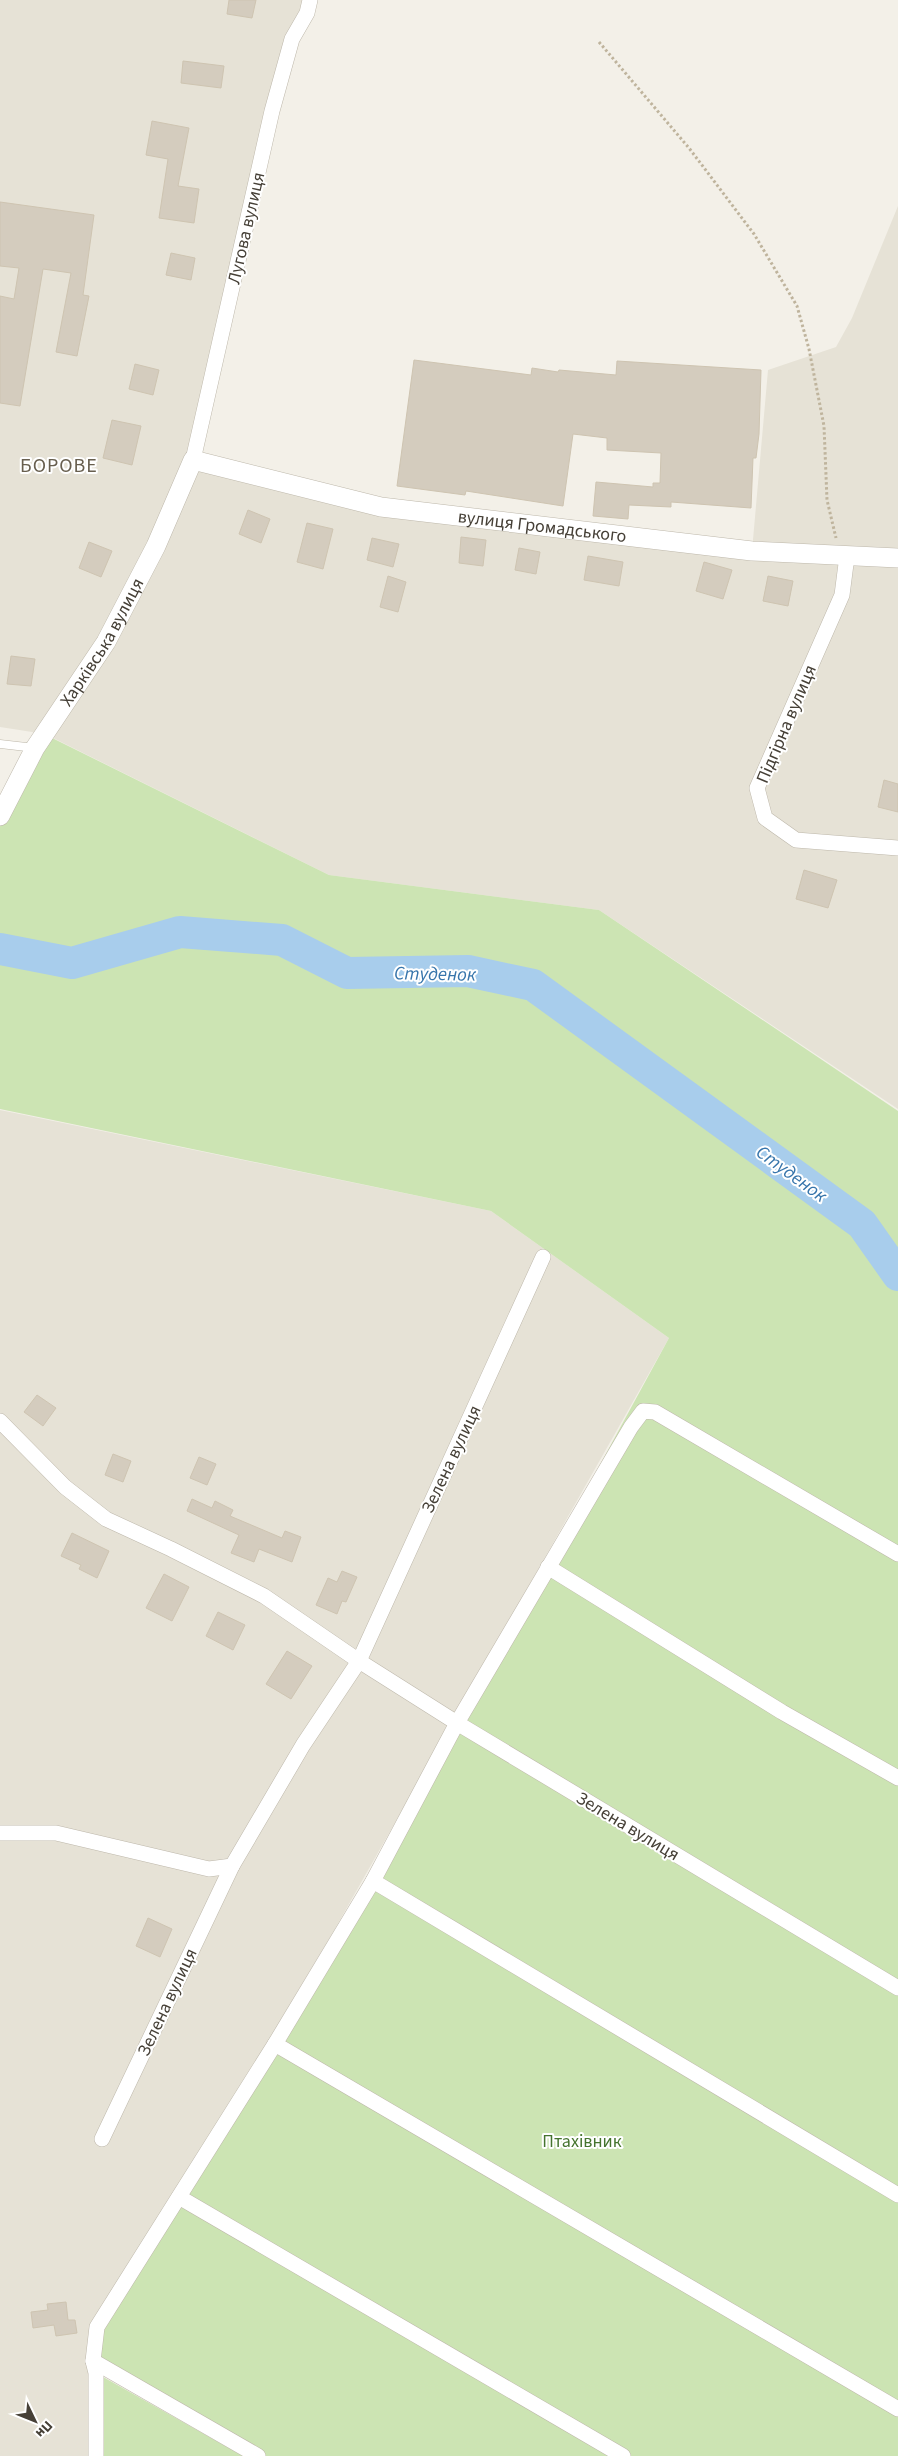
<svg xmlns="http://www.w3.org/2000/svg" width="898" height="2456" font-family="'Source Sans 3',sans-serif">
  <style>
    .residential { fill: #e6e2d6 }
    .green { fill: #cce4b3 }
    .lines { fill: none; stroke-linecap: round; stroke-linejoin: round }
    .river { stroke: #a8cdec; stroke-width: 32 }
    .building { fill: #d4ccbe; stroke: #cec4b1 }
    .service-casing { stroke: #beb8ab; stroke-width: 9 }
    .minor-casing { stroke: #beb8ab; stroke-width: 16 }
    .tertiary-casing { stroke: #beb8ab; stroke-width: 20 }
    .path { stroke: #bfb49d; stroke-width: 3; stroke-dasharray: 2.5 2.5; stroke-linecap: butt }
    .service { stroke: #fff; stroke-width: 8 }
    .minor { stroke: #fff; stroke-width: 15 }
    .tertiary { stroke: #fff; stroke-width: 19 }
    .labels { text-anchor: middle; stroke-width: 4; stroke-linejoin: round; paint-order: stroke }
    .street-label { font-size: 18px; fill: #464037; stroke: #fff }
    .park-label { font-size: 18px; fill: #45742e; stroke: #fff }
    .water-label { font-size: 19px; font-style: italic; fill: #3775ab; stroke: #fff }
    .quarter-label { font-size: 20px; letter-spacing: 1px; fill: #685f4f; stroke: #fff }
  </style>
  <rect width="100%" height="100%" fill="#f3f0e8"/>
  <g class="residential">
    <path d="M0,0h310l-18,39 -99,420 188,48 371,44 16,-181 68,-23 16,-29 46,-112v903l-299,-199 -270,-35 -284,-141 -45,-7z"/>
    <path d="M0,1110l491,101 178,127 -337,596 -235,393 3,129h-100z"/>
  </g>
  <g class="green">
    <path d="M44,734l285,141 270,35 299,201v1345h-643l-162,-95 4,-34 287,-466 285,-523 -178,-127 -491,-102v-293z"/>
    <path d="M96,2373l147,83h-142z"/>
  </g>
  <g class="lines">
    <path class="river" d="M0,949l72,14 108,-31 102,8 65,33 121,-2 65,14 329,239 36,51"/>
  </g>
  <g class="building">
    <path d="M229,0h27l-4,18 -25,-4z"/>
    <path d="M183,61l41,5 -3,22 -40,-5z"/>
    <path d="M152,121l37,7 -11,58 21,3 -5,34 -35,-5 9,-59 -22,-4z"/>
    <path d="M0,202l94,13 -11,80 6,1 -12,60 -21,-4 15,-79 -28,-4 -23,137 -20,-3v-107l14,3 5,-31 -19,-2z"/>
    <path d="M171,253l24,5 -4,22 -25,-5z"/>
    <path d="M414,360l117,15 1,-7 26,4 1,-2 57,5 1,-14 144,9 -2,64 -3,24h-3l-2,50 -80,-6v5l-42,-2 -1,14 -35,-3 3,-34 57,5v-4h7l1,-30 -54,-3v-12l-34,-4 -10,72 -97,-15 -1,4 -68,-9z"/>
    <path d="M135,364l24,6 -6,25 -24,-6z"/>
    <path d="M112,420l29,6 -9,39 -29,-7z"/>
    <path d="M248,510l22,9 -9,24 -22,-9z"/>
    <path d="M307,523l26,6 -10,40 -26,-7z"/>
    <path d="M461,537l25,3 -3,26 -24,-3z"/>
    <path d="M372,538l27,6 -6,23 -26,-7z"/>
    <path d="M89,542l23,9 -11,26 -22,-9z"/>
    <path d="M519,548l21,4 -4,22 -21,-4z"/>
    <path d="M588,556l35,6 -4,24 -35,-6z"/>
    <path d="M704,562l28,8 -9,29 -27,-8z"/>
    <path d="M388,576l18,6 -8,30 -18,-5z"/>
    <path d="M768,576l25,5 -5,25 -25,-5z"/>
    <path d="M11,656l24,3 -4,27 -24,-2z"/>
    <path d="M884,780l14,4v28l-20,-5z"/>
    <path d="M804,870l33,10 -9,28 -32,-9z"/>
    <path d="M37,1395l19,13 -13,18 -19,-14z"/>
    <path d="M113,1454l18,7 -8,21 -18,-7z"/>
    <path d="M199,1457l17,7 -9,21 -17,-7z"/>
    <path d="M192,1499l20,9 3,-7 18,9 -3,6 52,22 3,-7 16,6 -9,25 -33,-13 -5,13 -23,-9 8,-18 -52,-24z"/>
    <path d="M72,1533l37,18 -12,27 -18,-9 2,-4 -20,-9z"/>
    <path d="M342,1571l15,6 -11,25 -4,-1 -5,13 -21,-9 12,-27 9,4z"/>
    <path d="M164,1574l25,13 -17,34 -26,-13z"/>
    <path d="M218,1612l27,13 -12,25 -27,-14z"/>
    <path d="M287,1651l25,15 -21,33 -25,-15z"/>
    <path d="M148,1918l24,11 -12,28 -24,-11z"/>
    <path d="M66,2302l2,18h7l2,13 -21,3 -2,-11 -21,3 -2,-16 17,-2 -1,-6z"/>
  </g>
  <g class="lines">
    <defs>
      <path id="service" d="M0,744l35,4"/>
      <g id="minor">
        <path d="M193,460l79,-349 20,-72 15,-26 3,-13"/>
        <path d="M847,556l-5,39 -85,193 8,30 31,22 102,8"/>
        <path d="M0,1421l65,66 41,32 65,30 93,47 95,65 98,62 441,265"/>
        <path d="M548,1567l234,145 116,66"/>
        <path d="M0,1833h56l153,36 23,-3 71,-121 56,-84 184,-404"/>
        <path d="M373,1881l525,314"/>
        <path d="M275,2044l623,365"/>
        <path d="M102,2139l130,-273"/>
        <path d="M179,2197l444,259"/>
        <path d="M93,2361l165,95"/>
        <path d="M96,2456v-83l-3,-12 4,-34 178,-283 98,-163 84,-158 174,-296 12,-16 12,1 243,142"/>
      </g>
      <g id="tertiary">
        <path id="s1" d="M0,816l35,-68 71,-106 50,-96 37,-86 188,47 371,44 146,7"/>
      </g>
    </defs>
    <use href="#service" class="service-casing"/>
    <use href="#minor" class="minor-casing"/>
    <use href="#tertiary" class="tertiary-casing"/>
    <path class="path" d="M599,42l90,106 65,86 43,72 12,43 15,77 3,74 9,38"/>
    <use href="#service" class="service"/>
    <use href="#minor" class="minor"/>
    <use href="#tertiary" class="tertiary"/>
  </g>
  <g class="labels">
    <g class="street-label">
      <text transform="translate(246 228) rotate(-77)" y="6">Лугова вулиця</text>
      <text dy="6" stroke="none"><textPath href="#s1" startOffset="762">вулиця Громадського</textPath></text>
      <text dy="6" stroke="none"><textPath href="#s1" startOffset="202">Харківська вулиця</textPath></text>
      <text transform="translate(786 724) rotate(-67)" y="6">Підгірна вулиця</text>
      <text transform="translate(451 1459) rotate(-65)" y="6">Зелена вулиця</text>
      <text transform="translate(628 1826) rotate(31)" y="6">Зелена вулиця</text>
      <text transform="translate(167 2002) rotate(-65)" y="6">Зелена вулиця</text>
    </g>
    <g class="park-label">
      <text x="582" y="2147">Птахівник</text>
    </g>
    <g class="water-label">
      <text transform="translate(435 973) rotate(1)" y="7">Студенок</text>
      <text transform="translate(792 1173) rotate(36)" y="7">Студенок</text>
    </g>
    <g class="quarter-label">
      <text x="59" y="472">БОРОВЕ</text>
    </g>
  </g>
  <g transform="translate(35 2421) rotate(133)" stroke="#ffffff" stroke-width="4" paint-order="stroke">
  <path d="M0-4L9 19L0 12L-9 19Z" fill="#464037"/>
  <text y="-8" font-size="14" font-weight="bold" text-anchor="middle" fill="#464037">Пн</text>
  </g>
</svg>
